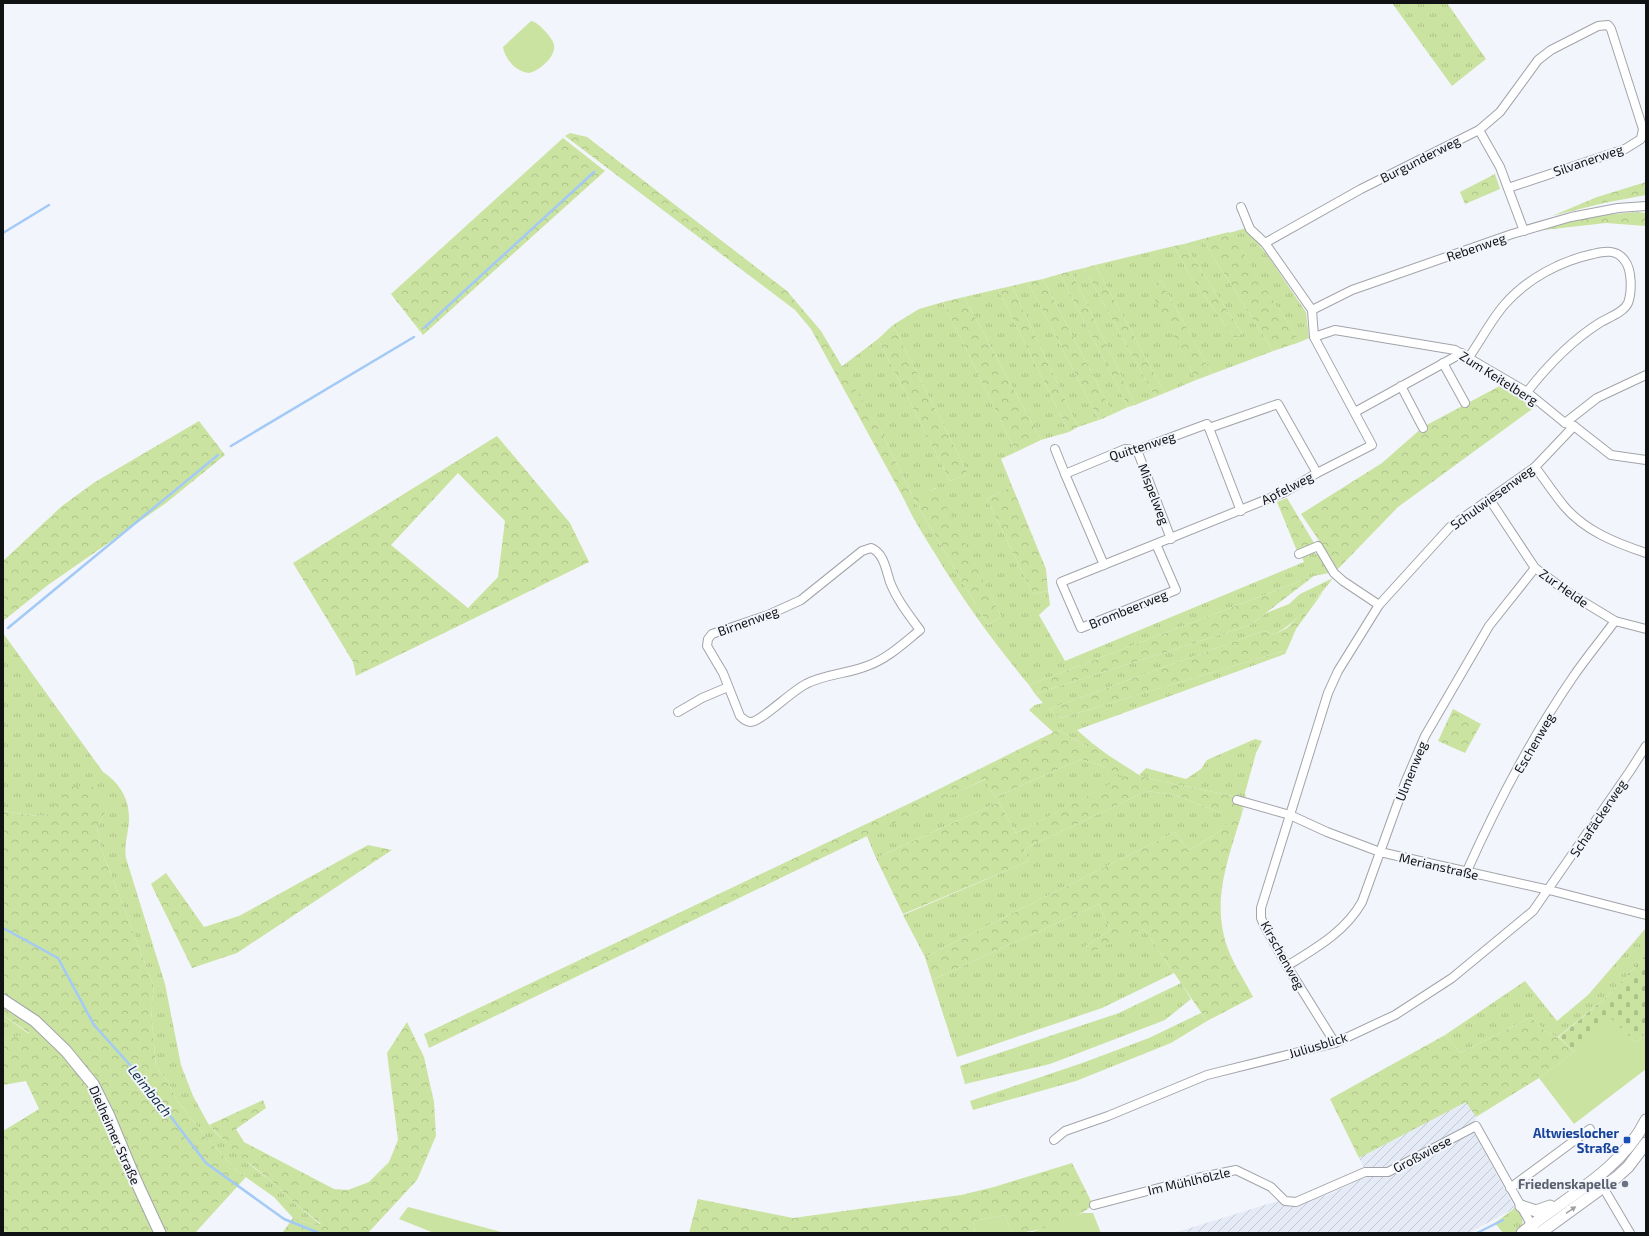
<svg xmlns="http://www.w3.org/2000/svg" width="1649" height="1236" font-family="'Exo 2',sans-serif">
  <style>
    .industrial { fill: url(#industrial-furrows) }
    .grass { fill: url(#grass-tufts); fill-rule: evenodd }
    .forest { fill: url(#forest-crowns); fill-rule: evenodd }
    .cemetery { fill: url(#cemetery-stones) }
    .garden { fill: #cbe3a0 }
    .lines { fill: none; stroke-linecap: round; stroke-linejoin: round }
    .stream { stroke: #a3caf7; stroke-width: 2.5 }
    .street-casing { stroke: #a2a4aa; stroke-width: 10 }
    .secondary-casing { stroke: #a2a4aa; stroke-width: 13 }
    .street { stroke: #fff; stroke-width: 8 }
    .secondary { stroke: #fff; stroke-width: 11 }
    .oneway { fill: #a0a0a1 }
    .transit-dot { fill: #1a4fb4; stroke: #f2f5fb; stroke-width: 1.5 }
    .worship-dot { fill: #6b7280; stroke: #f2f5fb; stroke-width: 1.5 }
    .labels { text-anchor: middle; stroke-width: 4; stroke-linejoin: round; paint-order: stroke }
    .street-label { font-size: 13px; fill: #111214; stroke: #f2f5fb }
    .transit-label { font-size: 13px; font-weight: bold; fill: #164399; stroke: #f2f5fb; text-anchor: end }
    .worship-label { font-size: 13px; font-weight: bold; fill: #5b616d; stroke: #f2f5fb; text-anchor: end }
    .water-label { font-size: 14px; font-style: italic; fill: #102b48; stroke: #f2f5fb }
  </style>
  <defs>
    <pattern id="industrial-furrows" width="10" height="10" patternUnits="userSpaceOnUse"><rect width="10" height="10" fill="#e5eaf7"/><path d="M-1 1l2-2M0 10L10 0M9 11l2-2" fill="none" stroke="#c3c8d3"/></pattern>
    <pattern id="grass-tufts" width="24" height="20" patternUnits="userSpaceOnUse"><rect width="24" height="20" fill="#cbe3a0"/><path d="M3 7l-1-3M5 7V3M7 7l1-3M15 17l-1-3M17 17v-4M19 17l1-3" fill="none" stroke="#adc289"/></pattern>
    <pattern id="forest-crowns" width="20" height="18" patternUnits="userSpaceOnUse"><rect width="20" height="18" fill="#cbe3a0"/><path d="M2 6a3 3 0 1 1 6 0M12 15a3 3 0 1 1 6 0" fill="none" stroke="#adc289"/></pattern>
    <pattern id="cemetery-stones" width="16" height="16" patternUnits="userSpaceOnUse"><rect width="16" height="16" fill="#cbe3a0"/><path d="M2 7V4a2 2 0 0 1 4 0v3zM10 15v-3a2 2 0 0 1 4 0v3z" fill="#adc289"/></pattern>
  </defs>
  <rect width="100%" height="100%" fill="#f2f5fb"/>
  <path class="industrial" d="M1467,1101l9,16 -2,16 41,75 -46,25h-295l104,-32 14,6 40,-14 36,-17 -9,-18z"/>
  <g class="grass">
    <path d="M1392,3h55l39,56 -34,27z"/>
    <path d="M1246,228l22,28 38,56 3,26 -9,4 -71,-109z"/>
    <path d="M1202,239l71,112 -61,23 -51,-93 -12,5 47,94 -31,13 -70,-128 79,-19 15,28 46,65 7,-6 -58,-89z"/>
    <path d="M1084,268l71,129 -20,8 -64,-134z"/>
    <path d="M1060,274l68,133 -15,7 -70,-135z"/>
    <path d="M1028,282l71,138 -21,7 -66,-141z"/>
    <path d="M998,289l71,143 -28,8 -77,-143z"/>
    <path d="M943,302l73,150 -15,7 11,27 -25,13 46,95 15,-3 2,14 -11,10 26,46 239,-99 -2,-5 12,-5 6,5 9,16 -15,3 -285,109c-35,-42 -67,-86 -95,-133 -10,-16 -21,-33 -29,-51l8,-4 -32,-65 -40,-65 37,-28 72,142 18,-7 -75,-149 26,-16zM936,488l65,128 -13,9 -75,-127z"/>
    <path d="M1333,578c-14,19 -37,45 -58,56l-12,-3 -214,78 12,9 226,-68 -2,4 -208,76 15,13 -4,4 -30,-17 -4,3 -25,-23 6,-5 8,-2 -8,-9 215,-69 16,-12 23,-9 11,-10z"/>
    <path d="M3,633l100,139c17,11 27,28 26,49 -1,15 -5,21 -3,37l39,126 16,81 12,31 16,29 9,10 36,33 21,16 18,18 28,23 -4,1 -24,-8 -19,-21 -37,-26 -31,-34 -28,-35 -10,-20 -12,-16 -5,-57 3,-22 -53,-139 -4,-20 10,-19 -70,7 -34,-5z"/>
    <path d="M1255,739l7,2 -6,12 -11,40c6,20 -40,50 -57,57l-13,-18 -250,125 -22,-42 126,-54 -5,-12 123,-58 28,4 46,18 17,-16 -84,-17 -15,-5 7,-7 40,11 15,-10 6,-9z"/>
    <path d="M1081,759l19,6 25,12 -109,56 -17,-31 -123,56 -10,-24 120,-55 4,11 6,7z"/>
    <path d="M1099,904l11,26 -27,18 61,-19 30,44 -72,35 -145,49 -25,-77z"/>
    <path d="M1646,928v27l-37,40 -51,42 -13,-6 -14,-14 -71,36 -15,-18 80,-54 32,40 31,-26z"/>
    <path d="M1181,983l10,16 -26,21 -115,44 -85,20 -5,-18 159,-53z"/>
    <path d="M1201,1013l6,8 -36,22 -95,38 -103,29 -3,-9 115,-39 64,-24z"/>
    <path d="M3,1015l26,19 -26,6z"/>
    <path d="M1516,1207c7,11 10,16 1,26h-14l-8,-10z"/>
  </g>
  <g class="forest">
    <path d="M570,133l17,4 200,154 34,40 60,101 32,65 24,-9 64,128 -13,9 -75,-127 -8,3 -94,-172 -16,-19 -230,-174z"/>
    <path d="M563,138l42,33 -182,164 -32,-41z"/>
    <path d="M1495,174l5,15 -35,15 -5,-12z"/>
    <path d="M1646,182v13l-42,8 -52,13 45,-19z"/>
    <path d="M1637,212l9,1v13l-40,-3 -71,8c33,-11 67,-17 102,-19z"/>
    <path d="M1229,232l71,110 -27,9 -71,-112z"/>
    <path d="M1184,244l58,89 -7,6 -46,-65 -15,-28z"/>
    <path d="M1095,265l70,128 -10,4 -71,-129z"/>
    <path d="M1071,271l64,134 -7,2 -68,-133z"/>
    <path d="M1043,279l70,135 -14,6 -71,-138z"/>
    <path d="M1161,281l51,93 -16,6 -48,-94z"/>
    <path d="M1012,286l66,141 -9,5 -71,-143z"/>
    <path d="M964,297l77,143 -25,12 -73,-150z"/>
    <path d="M893,325l75,149 -18,7 -72,-142z"/>
    <path d="M1507,382l32,22 -141,103 -62,64 -16,-29 -19,-28 81,-51 41,-36z"/>
    <path d="M199,421l26,34 -59,48 -118,82 -45,36v-60l59,-55 33,-24z"/>
    <path d="M497,436l73,87 19,39 -233,114 -3,-14 -60,-99zM458,473l47,48 -7,56 -30,31 -77,-63z"/>
    <path d="M1012,486l34,83 2,22 -15,3 -46,-95z"/>
    <path d="M1287,498l27,45 -17,8 -20,-49z"/>
    <path d="M1314,576l-64,49 -215,69 -6,-9z"/>
    <path d="M1323,592l-27,37 -9,21 -226,68 -12,-9 214,-78 12,3 12,-6z"/>
    <path d="M1453,709l28,15 -16,29 -27,-12z"/>
    <path d="M1058,730l30,17 4,-4 16,12 31,20 15,5 84,17 -1,11 -16,5 -46,-18 -28,-4 -123,58 5,12 -126,53 -27,-56 123,-56 17,31 108,-56 -24,-12 -19,-6 -85,38 -6,-7 -5,-11 -556,269 -5,-14 499,-237z"/>
    <path d="M73,786l20,1 14,22 -10,19 4,20 53,139 -3,22 5,57 12,16 10,20 28,35 31,34 9,6 -51,56h-192v-102l36,-22 -13,-28 -23,4v-45l26,-7 -26,-18v-20l2,-3 -2,-1v-180l34,5 16,-2 2,-14z"/>
    <path d="M1244,806c-14,50 -36,96 -14,148 6,14 16,29 23,43l-46,24 -63,-92 -60,26 -1,-7 27,-18 -11,-26 -167,76 -7,-23 250,-125 13,18c23,-10 41,-26 56,-44z"/>
    <path d="M368,845l24,5 -155,103 -45,15 -41,-84 15,-11 38,54 35,-11z"/>
    <path d="M1531,1017l14,14 13,6 16,15 -35,26 -63,39 -10,-15 -107,56 -29,-59 115,-64 15,18z"/>
    <path d="M407,1022l17,35 10,45 2,34 -19,44 -49,53 -85,-1 10,-14 24,8 4,-2 -28,-22 -18,-18 -40,-32 -26,-27 54,-25 3,8 -30,21 8,13 90,47 14,1 21,-8 20,-20 9,-22 -11,-87z"/>
    <path d="M1072,1163l21,42c-19,16 -56,28 -81,28l-7,-18 -32,6 2,12h-286l9,-34 95,19 168,-23 33,-8z"/>
  </g>
  <path class="cemetery" d="M1646,955v78l-10,10 -25,-24 -37,33 -15,-15 50,-42z"/>
  <g class="garden">
    <path d="M531,21c7,2 10,6 15,11 3,4 7,8 8,13 2,12 -15,26 -25,28 -13,-1 -24,-14 -26,-26z"/>
    <path d="M1611,1018l25,25 10,-10v36l-72,55 -35,-46 35,-26z"/>
    <path d="M408,1207l8,2 89,24h-71l-35,-14z"/>
    <path d="M1083,1213h10l8,20h-71z"/>
    <path d="M1005,1215l7,18h-37l-2,-12z"/>
  </g>
  <g class="lines">
    <g class="stream">
      <path d="M3,233l46,-28"/>
      <path d="M424,328l170,-156"/>
      <path d="M231,446l183,-109"/>
      <path d="M8,628l210,-173"/>
      <path d="M3,928l55,30 36,67 45,50 67,88 78,56 35,14"/>
      <path d="M1477,1233l26,-13"/>
    </g>
    <defs>
      <g id="street">
        <path d="M1479,130l21,-18 38,-52 13,-10 47,-24 10,-1 3,4 32,100 -2,10 -16,10 -117,39"/>
        <path d="M1241,207l9,22 15,14 47,67"/>
        <path d="M1265,243l96,-54 118,-59 21,37 24,64"/>
        <path d="M1312,310l40,-20 160,-56 59,-17 47,-9 28,-2"/>
        <path d="M1314,337l21,-7 120,20 72,42 38,31 9,3 37,29 35,5"/>
        <path d="M1469,357c12,-17 22,-37 36,-53 22,-25 55,-43 88,-50 12,-3 24,-5 32,7 7,9 7,31 3,42 -4,9 -18,14 -27,19 -29,18 -53,43 -74,70"/>
        <path d="M1443,363l22,40"/>
        <path d="M1401,386l22,42"/>
        <path d="M1355,412l107,-59"/>
        <path d="M1565,423l32,-25 49,-23"/>
        <path d="M1209,428l32,83"/>
        <path d="M1055,449l10,25"/>
        <path d="M1137,450l34,89"/>
        <path d="M1535,467c10,13 19,27 29,39 21,25 52,37 82,47"/>
        <path d="M1490,500l45,68 34,25 46,28 31,8"/>
        <path d="M1156,544l20,46 -95,38 -20,-46 224,-90 32,-19 55,-28 -58,-108 -2,-27"/>
        <path d="M871,548c13,5 15,22 19,34 7,18 19,33 30,48 -16,13 -33,29 -53,36 -20,8 -42,8 -61,18 -13,6 -46,38 -55,38 -5,0 -8,-3 -11,-6l-17,-43 -16,-27 1,-7 4,-5 56,-19 33,-15 61,-49z"/>
        <path d="M1299,554l19,-8 16,27 9,8 36,24"/>
        <path d="M1104,565l-39,-91 60,-25 12,1 70,-26 2,4 69,-24 39,69"/>
        <path d="M678,712l24,-14 26,-11"/>
        <path d="M1237,800l53,15 37,17 53,20 169,38 97,25"/>
        <path d="M1466,873c30,-67 65,-135 107,-196 13,-19 28,-37 42,-56"/>
        <path d="M1287,966c29,-18 58,-34 75,-64l43,-119 20,-47 64,-110 46,-58"/>
        <path d="M1335,1043l-48,-77 -23,-41 -3,-7v-10l67,-215 10,-22 41,-66 71,-78 85,-60 39,-41"/>
        <path d="M1054,1140l11,-9 43,-15 99,-41 128,-32 60,-28 57,-37 81,-67 97,-140 16,-25"/>
        <path d="M1510,1188l80,-59"/>
        <path d="M1607,1194l23,39"/>
        <path d="M1094,1205l103,-27 39,-8 35,17 14,14 11,1 69,-30h23l88,-46 60,107"/>
      </g>
      <g id="secondary">
        <path d="M3,1000l32,21 31,30 27,33 16,32 27,65 24,52"/>
        <path d="M1521,1206l15,5 14,-5"/>
        <path d="M1522,1233c42,-35 99,-62 124,-113"/>
        <path d="M1540,1233l77,-56 11,-10 18,-24"/>
      </g>
    </defs>
    <use href="#street" class="street-casing"/>
    <use href="#secondary" class="secondary-casing"/>
    <use href="#street" class="street"/>
    <use href="#secondary" class="secondary"/>
  </g>
  <defs><path id="oneway-solid" d="M-6-.8H1V-3.2L6.5 0L1 3.2V.8H-6Z"/></defs>
  <use class="oneway" href="#oneway-solid" transform="translate(1571 1210) rotate(-34)"/>
  <rect class="transit-dot" x="1623" y="1136" width="8" height="8" rx="2"/>
  <circle class="worship-dot" cx="1625" cy="1184" r="4"/>
  <g class="labels">
    <g class="street-label">
      <text transform="translate(1420 159) rotate(-27)" y="5">Burgunderweg</text>
      <text transform="translate(1588 160) rotate(-19)" y="5">Silvanerweg</text>
      <text transform="translate(1476 247) rotate(-19)" y="5">Rebenweg</text>
      <text transform="translate(1499 378) rotate(32)" y="5">Zum Keitelberg</text>
      <text transform="translate(1142 446) rotate(-18)" y="5">Quittenweg</text>
      <text transform="translate(1287 488) rotate(-27)" y="5">Apfelweg</text>
      <text transform="translate(1154 494) rotate(69)" y="5">Mispelweg</text>
      <text transform="translate(1492 497) rotate(-36)" y="5">Schulwiesenweg</text>
      <text transform="translate(1564 588) rotate(35)" y="5">Zur Helde</text>
      <text transform="translate(1128 609) rotate(-22)" y="5">Brombeerweg</text>
      <text transform="translate(748 621) rotate(-20)" y="5">Birnenweg</text>
      <text transform="translate(1534 743) rotate(-60)" y="5">Eschenweg</text>
      <text transform="translate(1411 771) rotate(-68)" y="5">Ulmenweg</text>
      <text transform="translate(1598 818) rotate(-56)" y="5">Schafäckerweg</text>
      <text transform="translate(1439 866) rotate(13)" y="5">Merianstraße</text>
      <text transform="translate(1283 955) rotate(61)" y="5">Kirschenweg</text>
      <text transform="translate(1318 1045) rotate(-17)" y="5">Juliusblick</text>
      <text transform="translate(115 1135) rotate(66)" y="5">Dielheimer Straße</text>
      <text transform="translate(1422 1154) rotate(-28)" y="5">Großwiese</text>
      <text transform="translate(1189 1181) rotate(-13)" y="5">Im Mühlhölzle</text>
    </g>
    <g class="transit-label">
      <text x="1619" y="1138">Altwieslocher<tspan x="1619" dy="15">Straße</tspan></text>
    </g>
    <g class="worship-label">
      <text x="1617" y="1189">Friedenskapelle</text>
    </g>
    <g class="water-label">
      <text transform="translate(150 1091) rotate(52)" y="5">Leimbach</text>
    </g>
  </g>
  <rect width="1649" height="1236" fill="none" stroke="#111214" stroke-width="8"/>
</svg>
